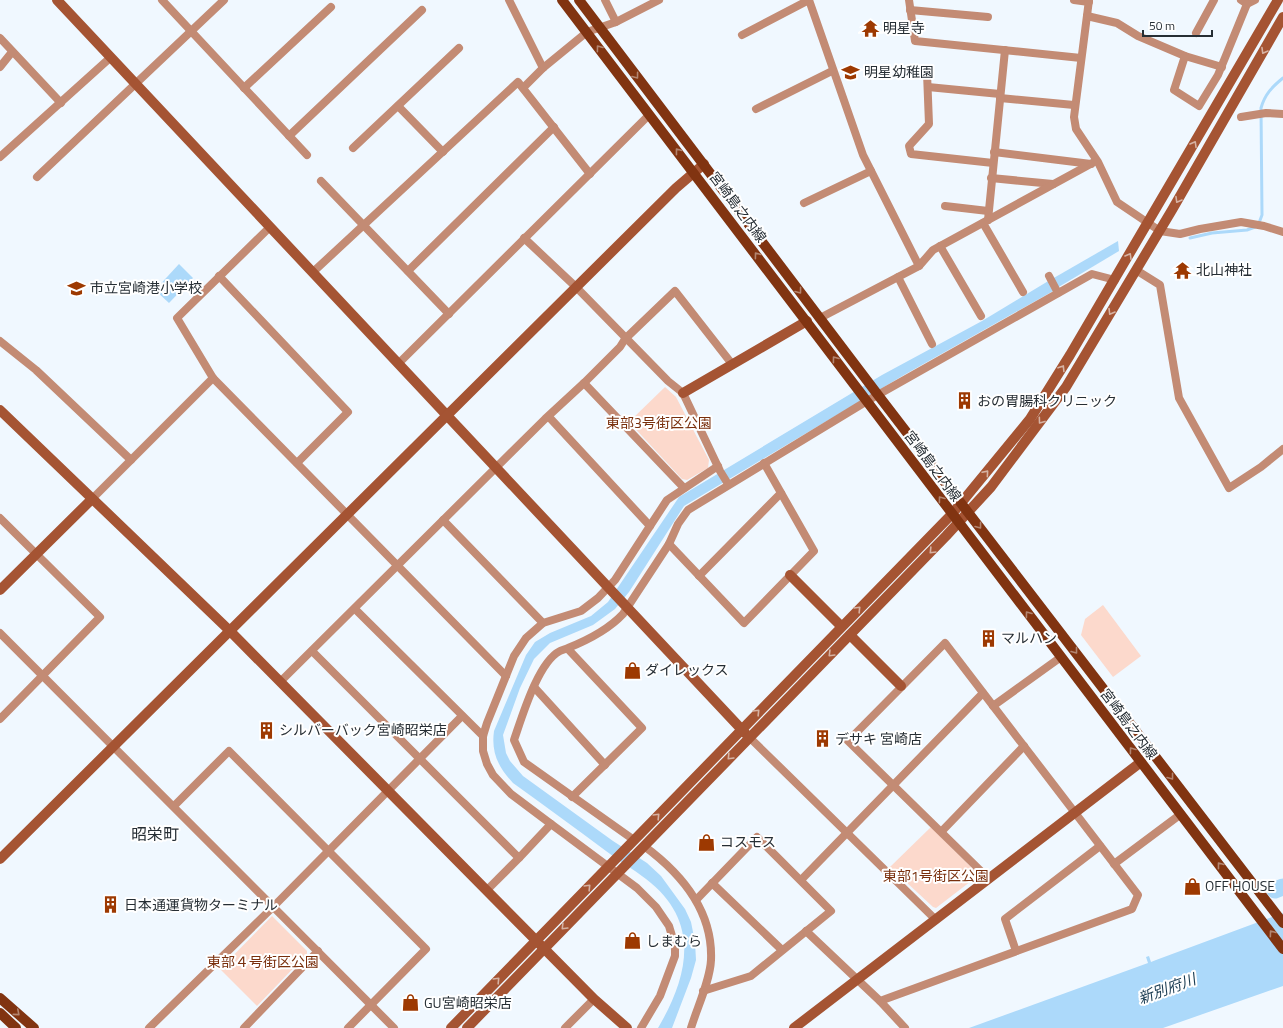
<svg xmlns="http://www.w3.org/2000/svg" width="1283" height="1028" font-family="'Titillium Web','Noto Sans JP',sans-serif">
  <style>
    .green { fill: #fcd9cc }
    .water { fill: #acd9fa }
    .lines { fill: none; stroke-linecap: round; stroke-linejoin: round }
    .stream { stroke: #acd9fa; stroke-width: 3 }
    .river { stroke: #acd9fa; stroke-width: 17 }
    .street { stroke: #c38b74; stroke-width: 8 }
    .secondary { stroke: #a55433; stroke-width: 10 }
    .primary { stroke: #813411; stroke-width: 10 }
    .oneway { stroke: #b38570 }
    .oneway2 { stroke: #d6b2a3 }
    .labels { text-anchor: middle; stroke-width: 4; stroke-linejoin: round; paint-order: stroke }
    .poi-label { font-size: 14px; fill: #262e34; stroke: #fff; text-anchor: start }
    .street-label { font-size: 14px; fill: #262e34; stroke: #fff }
    .park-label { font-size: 14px; fill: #792f0c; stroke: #fff }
    .water-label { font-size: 15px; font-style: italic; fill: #17394f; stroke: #fff }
    .quarter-label { font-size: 16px; fill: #262e34; stroke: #fff }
  </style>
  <rect width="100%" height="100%" fill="#f0f8ff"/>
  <g class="green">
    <path d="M665,387l11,10 33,63 -1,8 -21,12 -5,-1 -53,-57z"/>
    <path d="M1103,605l38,51 -28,21 -32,-42 4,-16z"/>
    <path d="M931,827l46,46 -2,5 -39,30 -3,-1 -43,-40z"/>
    <path d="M272,916l35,35v3l-50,52 -37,-37z"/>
  </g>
  <g class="water">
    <path d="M1118,241l1,10 -62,37 -5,-9z"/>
    <path d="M179,264l14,14 -24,25 -14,-13z"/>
    <path d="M1050,280l5,10 -151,85 -220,131 -55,86 -14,17 -22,16 -43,18 -16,16 -14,29 -17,47 3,18 4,8 13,15 90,65 34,22 14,13 24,33 6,13 4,20 1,18 -5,18 -19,50h-14c31,-53 43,-107 -12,-149 -13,-10 -27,-18 -40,-28 -31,-23 -62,-46 -93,-68 -15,-16 -22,-31 -19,-52l32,-76 9,-13 15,-9 41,-17 17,-14 71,-105 203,-122 100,-54z"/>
    <path d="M1283,913v73l-120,42h-194l179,-65 -2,-6 3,-1 2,6 5,-2z"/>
  </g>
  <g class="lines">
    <g class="stream">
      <path d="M1259,223l3,-8 -1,-107c4,-14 11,-21 22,-30"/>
      <path d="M1190,238l22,-5 35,-3 8,-3"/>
    </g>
    <path class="river" d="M1275,890l8,-3"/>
    <g class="street">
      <path d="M162,0l145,155"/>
      <path d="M509,0l34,68"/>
      <path d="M605,0l11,22"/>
      <path d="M909,0l6,41 166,17"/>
      <path d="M1074,0l15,2"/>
      <path d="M1089,0l-15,117 2,12 22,33 19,40 43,29 20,3 20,-5 41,-7 23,4 19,6"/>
      <path d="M1241,0l6,4 8,-4"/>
      <path d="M910,10l78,7"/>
      <path d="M1087,16l30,7 21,13 47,20 37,11"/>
      <path d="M1196,33l18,-33"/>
      <path d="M742,35l67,-35 54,155 56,111"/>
      <path d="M0,38l61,65"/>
      <path d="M1185,56l-11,34 25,16 19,-31 29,-71"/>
      <path d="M0,67l12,-15"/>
      <path d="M927,73l2,51 -20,22 2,8 82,9"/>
      <path d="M928,87l72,7"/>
      <path d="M244,88l87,-81"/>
      <path d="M523,88l20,-20 44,-36 29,-10 43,-22"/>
      <path d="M1000,98l74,7"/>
      <path d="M398,106l45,46"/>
      <path d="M756,109l76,-38"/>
      <path d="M1241,117l25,-4 17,1"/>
      <path d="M289,136l133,-126"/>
      <path d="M353,148l106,-100"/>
      <path d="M994,152l97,12"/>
      <path d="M0,157l111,-100"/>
      <path d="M37,177l187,-177"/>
      <path d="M991,178l62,6"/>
      <path d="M321,181l128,133"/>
      <path d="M804,203l67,-32"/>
      <path d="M945,206l43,5"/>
      <path d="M988,220l17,-170"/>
      <path d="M983,223l40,69"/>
      <path d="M270,227l-93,91 36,60 293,298"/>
      <path d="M524,238l52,49 92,94 15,12 37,78 8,13"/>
      <path d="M940,246l41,70"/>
      <path d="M1136,270l24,15 19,113 50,90 32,-21 22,-18"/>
      <path d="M408,271l146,-144"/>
      <path d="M313,272l205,-190 72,92"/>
      <path d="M219,276l129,136 -51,51"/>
      <path d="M1049,276l9,17"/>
      <path d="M898,277l34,67"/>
      <path d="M820,318l99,-52 14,-16 163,-89"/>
      <path d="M0,341l36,29 95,90"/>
      <path d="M398,364l251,-249"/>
      <path d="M584,383l100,105"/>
      <path d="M549,417l101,109 17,-26 51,-34"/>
      <path d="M92,499l121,-121"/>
      <path d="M0,518l100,99 -100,102"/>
      <path d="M443,520l100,103"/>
      <path d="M669,544l75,79 70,-72 -50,-88"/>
      <path d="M699,576l82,-83"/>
      <path d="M355,609l128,127"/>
      <path d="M0,633l394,395"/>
      <path d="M568,649l74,79 -70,69"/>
      <path d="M312,651l207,207 32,-34 86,64 19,19 13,19 6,20v10l-15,40 -19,32"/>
      <path d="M280,682l265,-263 39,-36 36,-36 5,-8 50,-48 57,73"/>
      <path d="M534,687l71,78"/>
      <path d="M993,706l68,-49"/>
      <path d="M749,737l187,183"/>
      <path d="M174,806l55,-55 197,198 -78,79"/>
      <path d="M551,824l-40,-30 -18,-19 -6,-11 -4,-13v-15l4,-13 27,-67 12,-18 17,-15 38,-12 17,-13 17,-18 35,-54"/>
      <path d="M942,831l82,-85"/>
      <path d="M634,840l-110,-78 -10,-22c8,-23 24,-78 46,-89 2,-1 6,-2 8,-3 20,-8 40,-18 55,-34l46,-70 9,-20 10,-14 179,-109 225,-127 23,6"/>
      <path d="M644,846c38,28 69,65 67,114 -1,21 -14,48 -20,68"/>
      <path d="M1114,864l67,-50"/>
      <path d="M801,880l182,-187"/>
      <path d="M712,883l70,67"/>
      <path d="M487,890l32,-32"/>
      <path d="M697,899l60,-62 74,74 -80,65 -48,15"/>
      <path d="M806,931l74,70 252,-92 6,-14 -193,-252 -97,98 141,138"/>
      <path d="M1016,951l-11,-32 95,-73"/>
      <path d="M880,1001l25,27"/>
      <path d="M149,1028l125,-122 188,-190"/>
      <path d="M244,1028l74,-77"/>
      <path d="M565,1028l29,-29"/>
    </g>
    <g class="secondary">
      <path d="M57,0l688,733"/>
      <path d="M683,393l124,-72"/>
      <path d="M0,410l230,221 364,368 33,29"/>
      <path d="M790,575l51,51"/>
      <path d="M0,590l92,-91"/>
      <path d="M850,635l51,51"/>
      <path d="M0,859l676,-671 28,-24"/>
      <path d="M451,1028l501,-514 78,-95 40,-64 208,-355"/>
      <path d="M467,1028l479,-492 45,-49 75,-100 106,-177 111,-193"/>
      <path d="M794,1028l347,-266"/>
    </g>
    <g class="primary">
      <path d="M562,0l721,949"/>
      <path d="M579,0l299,395 405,528"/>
      <path d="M0,998l34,30"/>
      <path d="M0,1013l16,15"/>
    </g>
  </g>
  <defs><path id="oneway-chevron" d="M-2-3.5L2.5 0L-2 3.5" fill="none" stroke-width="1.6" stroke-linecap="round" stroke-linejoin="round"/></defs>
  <g class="oneway">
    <use href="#oneway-chevron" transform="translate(599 48) rotate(-127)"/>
    <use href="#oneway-chevron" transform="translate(636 76) rotate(53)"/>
    <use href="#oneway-chevron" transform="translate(678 151) rotate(-128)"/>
    <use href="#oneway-chevron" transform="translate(757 255) rotate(-127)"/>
    <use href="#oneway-chevron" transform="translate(799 291) rotate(53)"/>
    <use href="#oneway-chevron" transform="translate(835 359) rotate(-127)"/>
    <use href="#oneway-chevron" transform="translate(941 499) rotate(-127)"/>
    <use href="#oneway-chevron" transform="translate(979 526) rotate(53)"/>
    <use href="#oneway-chevron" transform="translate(1028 614) rotate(-127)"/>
    <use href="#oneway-chevron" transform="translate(1075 651) rotate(52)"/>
    <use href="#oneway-chevron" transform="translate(1132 750) rotate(-127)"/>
    <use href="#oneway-chevron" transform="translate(1171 777) rotate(52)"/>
    <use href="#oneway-chevron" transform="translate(1220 865) rotate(-128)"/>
    <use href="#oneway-chevron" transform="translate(1272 933) rotate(-126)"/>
    <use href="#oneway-chevron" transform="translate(17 1013) rotate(41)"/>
  </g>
  <g class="oneway2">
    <use href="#oneway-chevron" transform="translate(1264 51) rotate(120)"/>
    <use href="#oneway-chevron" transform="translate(1194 144) rotate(-60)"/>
    <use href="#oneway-chevron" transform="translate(1178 200) rotate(120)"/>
    <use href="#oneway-chevron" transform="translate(1129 256) rotate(-60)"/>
    <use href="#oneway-chevron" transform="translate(1111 312) rotate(121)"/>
    <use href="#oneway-chevron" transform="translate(1062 368) rotate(-58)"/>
    <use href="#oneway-chevron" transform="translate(1041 421) rotate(126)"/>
    <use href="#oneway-chevron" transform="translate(986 473) rotate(-49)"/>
    <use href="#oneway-chevron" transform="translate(932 551) rotate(134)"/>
    <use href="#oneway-chevron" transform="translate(858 609) rotate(-46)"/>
    <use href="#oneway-chevron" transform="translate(831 654) rotate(135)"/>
    <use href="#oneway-chevron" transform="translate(757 712) rotate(-46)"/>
    <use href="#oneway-chevron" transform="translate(730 757) rotate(134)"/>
    <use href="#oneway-chevron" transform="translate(657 816) rotate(-46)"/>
    <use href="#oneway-chevron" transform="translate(588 887) rotate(-46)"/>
    <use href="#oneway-chevron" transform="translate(564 927) rotate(135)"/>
    <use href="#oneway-chevron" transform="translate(497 980) rotate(-46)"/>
  </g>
  <defs>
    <symbol id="temple-bare" viewBox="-9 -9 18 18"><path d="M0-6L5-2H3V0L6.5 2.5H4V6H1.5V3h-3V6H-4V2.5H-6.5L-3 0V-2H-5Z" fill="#9d3901" stroke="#fff" stroke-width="2.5" paint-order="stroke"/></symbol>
    <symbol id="school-bare" viewBox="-9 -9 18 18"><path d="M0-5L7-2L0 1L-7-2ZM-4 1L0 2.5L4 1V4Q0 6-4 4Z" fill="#9d3901" stroke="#fff" stroke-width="2.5" paint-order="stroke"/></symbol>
    <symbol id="building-bare" viewBox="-9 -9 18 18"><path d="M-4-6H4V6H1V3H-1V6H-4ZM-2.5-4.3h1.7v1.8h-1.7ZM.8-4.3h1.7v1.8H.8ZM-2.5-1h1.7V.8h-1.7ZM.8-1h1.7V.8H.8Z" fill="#9d3901" stroke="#fff" stroke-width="2.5" paint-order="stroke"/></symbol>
    <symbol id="shop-bare" viewBox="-9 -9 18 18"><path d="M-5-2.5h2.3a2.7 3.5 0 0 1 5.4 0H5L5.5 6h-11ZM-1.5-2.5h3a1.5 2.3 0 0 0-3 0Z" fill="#9d3901" stroke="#fff" stroke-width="2.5" paint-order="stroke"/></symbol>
  </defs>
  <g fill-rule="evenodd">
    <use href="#temple-bare" x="858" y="16" width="25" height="25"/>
    <use href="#school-bare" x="838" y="60" width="25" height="25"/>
    <use href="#temple-bare" x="1170" y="258" width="25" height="25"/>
    <use href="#school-bare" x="64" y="276" width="25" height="25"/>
    <use href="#building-bare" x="952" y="388" width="25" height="25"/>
    <use href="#building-bare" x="976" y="626" width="25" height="25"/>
    <use href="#shop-bare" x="620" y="658" width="25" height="25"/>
    <use href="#building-bare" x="254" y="718" width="25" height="25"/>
    <use href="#building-bare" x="810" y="726" width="25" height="25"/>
    <use href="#shop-bare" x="694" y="830" width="25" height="25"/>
    <use href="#shop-bare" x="1180" y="874" width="25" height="25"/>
    <use href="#building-bare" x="98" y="892" width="25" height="25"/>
    <use href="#shop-bare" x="620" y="928" width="25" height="25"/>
    <use href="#shop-bare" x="398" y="990" width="25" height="25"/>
  </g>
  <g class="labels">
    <g class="poi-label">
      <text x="883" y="33">明星寺</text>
      <text x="864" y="77">明星幼稚園</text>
      <text x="1196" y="275">北山神社</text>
      <text x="90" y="293">市立宮崎港小学校</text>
      <text x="977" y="406">おの胃腸科クリニック</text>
      <text x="1001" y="643">マルハン</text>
      <text x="645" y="675">ダイレックス</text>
      <text x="279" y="735">シルバーバック宮崎昭栄店</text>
      <text x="835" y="744">デサキ 宮崎店</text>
      <text x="720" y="847">コスモス</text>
      <text x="1205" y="891">OFF HOUSE</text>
      <text x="124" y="910">日本通運貨物ターミナル</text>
      <text x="646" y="946">しまむら</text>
      <text x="424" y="1008">GU宮崎昭栄店</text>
    </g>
    <g class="street-label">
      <text transform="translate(738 207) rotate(53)" y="5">宮崎島之内線</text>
      <text transform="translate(933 466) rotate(53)" y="5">宮崎島之内線</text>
      <text transform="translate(1129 724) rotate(53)" y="5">宮崎島之内線</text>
    </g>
    <g class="park-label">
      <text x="659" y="428">東部3号街区公園</text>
      <text x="936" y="881">東部1号街区公園</text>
      <text x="263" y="967">東部４号街区公園</text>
    </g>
    <g class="water-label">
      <text transform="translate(1167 989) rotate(-20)" y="5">新別府川</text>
    </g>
    <g class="quarter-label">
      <text x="155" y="840">昭栄町</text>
    </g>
  </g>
  <path d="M1143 30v6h69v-6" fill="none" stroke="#262e34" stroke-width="2"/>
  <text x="1149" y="30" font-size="12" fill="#262e34" stroke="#ffffff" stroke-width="3" paint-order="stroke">50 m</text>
</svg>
